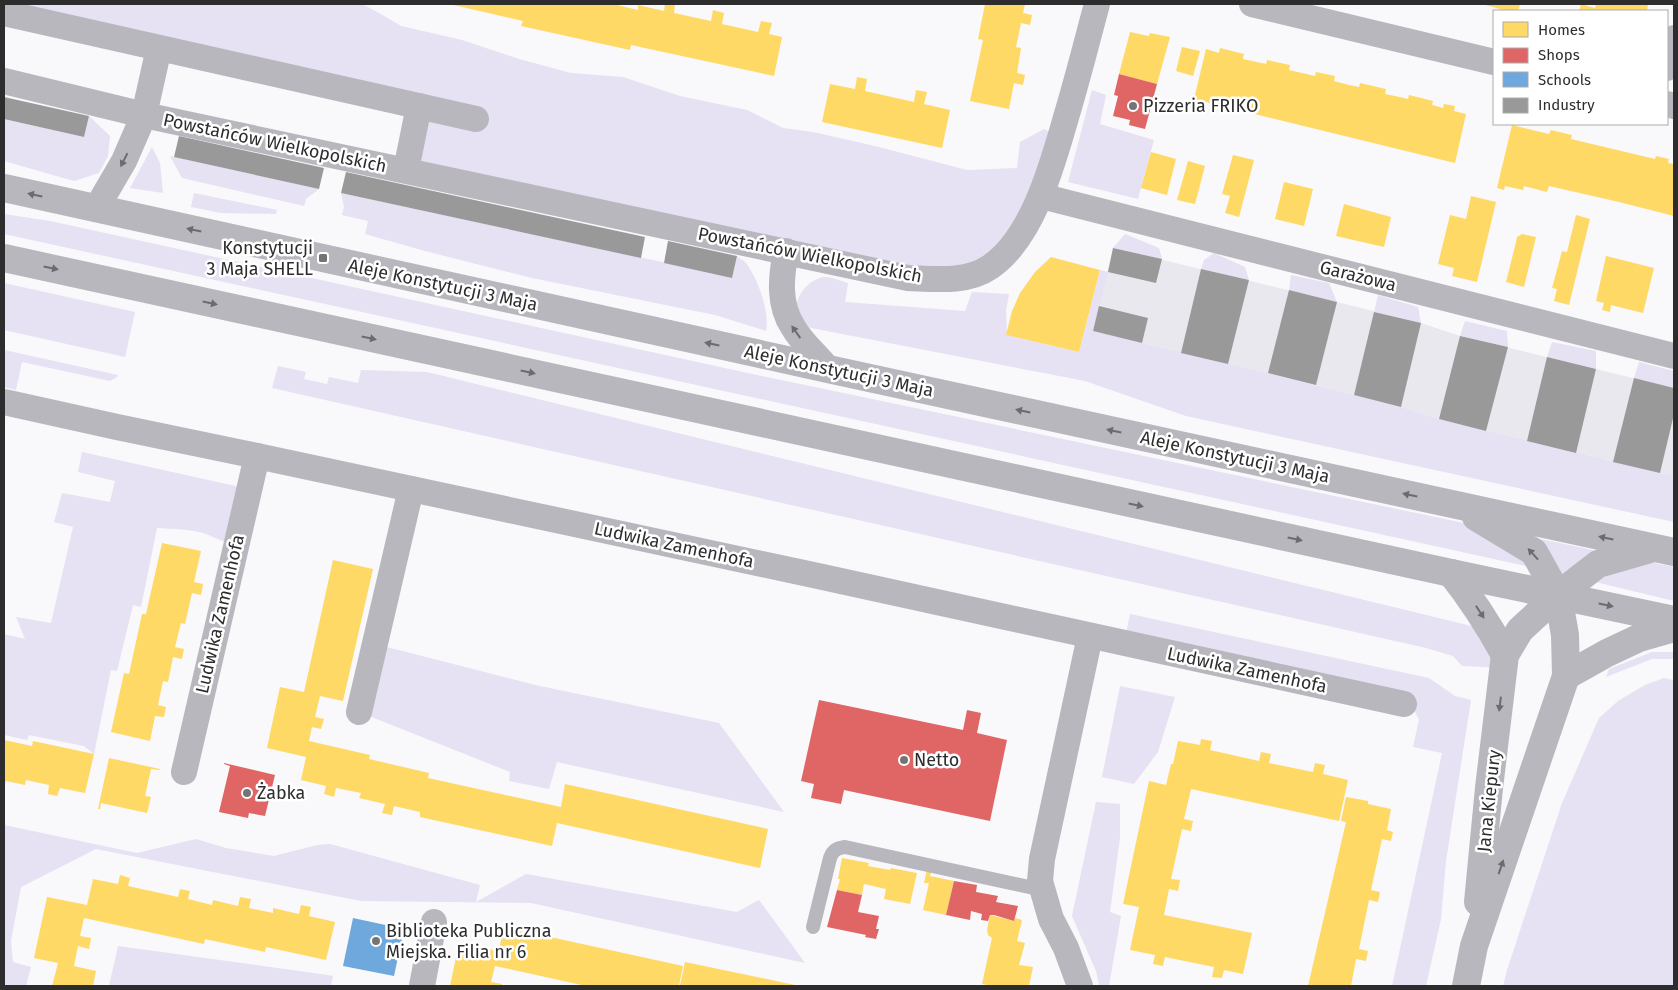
<svg xmlns="http://www.w3.org/2000/svg" width="1678" height="990" font-family="'Fira Sans',sans-serif">
  <style>
    .built { fill: #eae8ef }
    .green { fill: #e6e1f3 }
    .homes { fill: #ffd966 }
    .shops { fill: #e06666 }
    .schools { fill: #6fa8dc }
    .industry { fill: #999 }
    .lines { fill: none; stroke-linecap: round; stroke-linejoin: round }
    .lane { stroke: #b9b7be; stroke-width: 14 }
    .street { stroke: #b9b7be; stroke-width: 26 }
    .secondary { stroke: #b8b7be; stroke-width: 28 }
    .oneway { fill: #6c6b6f }
    .poi-dot { fill: #747475; stroke: #fff; stroke-width: 2 }
    .labels { text-anchor: middle; stroke-width: 5; stroke-linejoin: round; paint-order: stroke }
    .poi-label { font-size: 18px; fill: #2d2d2e; stroke: #fff; text-anchor: start }
    .street-label { font-size: 18px; fill: #2d2d2e; stroke: #fff }
  </style>
  <rect width="100%" height="100%" fill="#f9f8fa"/>
  <path class="built" d="M1113,248l224,54 84,21 39,13 214,52v88l-235,-57 -38,-12 -133,-34 -175,-42z"/>
  <g class="green">
    <path d="M9,4h349l6,1 15,8 22,13 61,14 57,19 52,14 52,4 57,19 67,14 36,18 30,4 66,15 88,23 50,-2 3,-26 24,-13 16,8 -19,59 -74,81 -561,-107 13,-64z"/>
    <path d="M1092,90l14,5 -6,29 54,16 -16,59 -70,-17z"/>
    <path d="M89,116l21,20 -2,20 -9,17 -25,8 -70,-20v-42l80,18z"/>
    <path d="M152,147l8,16 3,30 -33,-5z"/>
    <path d="M170,156l149,33 -13,10 -2,7 -122,-28z"/>
    <path d="M194,193l83,17 -1,4 -55,-1 -30,-6z"/>
    <path d="M341,193l391,84 5,-21c3,3 7,4 9,7 12,16 24,49 20,68l-51,-16 -183,-37 -107,-27 -60,-17 3,-13 -26,-6 2,-8z"/>
    <path d="M4,214l46,7 693,151 931,195v34l-120,-29 -1550,-338z"/>
    <path d="M1125,234l34,14 3,11 -49,-11z"/>
    <path d="M1214,253l31,14 4,13 -48,-11 3,-9z"/>
    <path d="M1100,270l8,2 -15,59 175,42 133,34 38,12 235,57v46l-488,-106 -101,-35 -274,-53 -7,-3c-2,-4 -6,-10 -7,-14 -3,-15 13,-33 28,-34 7,0 16,4 23,6l-3,19 120,9 7,-19 37,2 -3,17 1,24 72,17z"/>
    <path d="M1291,275l38,8 8,19 -48,-12z"/>
    <path d="M4,283l131,29 -10,45 -121,-27z"/>
    <path d="M1378,295l40,12 3,16 -47,-11z"/>
    <path d="M1465,321l42,10 1,16 -48,-11z"/>
    <path d="M1552,342l44,9v18l-49,-12z"/>
    <path d="M4,350l114,25 -1,2 -7,4 -88,-19 -6,28 -12,-3z"/>
    <path d="M1639,362l35,9v17l-40,-10z"/>
    <path d="M278,366l28,6 -2,7 23,5 2,-7 29,6 3,-13 66,2 1065,259 12,37 -42,-2 -9,-10 -27,-8 -1154,-260z"/>
    <path d="M82,452l167,37 -13,56c-11,-2 -20,-7 -30,-11 -15,-5 -33,-5 -49,-6l-16,79 -8,-2 -16,66 -6,-1 -17,84 -10,-8 -55,-11 -2,5 -23,-5v-101l21,5 -9,-22 35,6 22,-96 -19,-5 8,-29 48,9 5,-21 -37,-9z"/>
    <path d="M1130,614l299,64 26,18 16,4 -25,161 -5,58 -15,67h-34l50,-233 -29,-6 6,-27 -5,-10 -290,-66z"/>
    <path d="M375,644l160,41 184,38 65,89 -227,-50 -8,27 -40,-8 1,-9 -151,-60z"/>
    <path d="M1652,652h22v7h-22l-46,18 3,-8z"/>
    <path d="M1664,678l10,2v306h-171l4,-16 55,-167 37,-85 19,-17 27,-16z"/>
    <path d="M1120,686l55,11 -17,55 -24,32 -32,-7z"/>
    <path d="M1096,802l24,2v34l-10,74 11,4 -12,70 -10,-1 -3,-14 -24,-55z"/>
    <path d="M4,825l133,28 59,-14 30,9 48,8 43,-11 13,-1 150,41 -4,17 50,-28 211,38 22,-12 46,63 -274,-60 -170,-2 -265,-52 -75,38 -10,54 2,21 18,5 -5,19h-22z"/>
    <path d="M118,946l210,29 5,1 -2,10h-222z"/>
  </g>
  <g class="homes">
    <path d="M449,4h164l25,6v-5l26,6 1,-7h10l-1,9 37,8 2,-11 11,3 -2,11 36,8 3,-11 11,2 -3,11 13,3 -8,39 -143,-31 -1,5 -109,-24 2,-5z"/>
    <path d="M985,4h40l-2,9 9,2 -2,10 -9,-2 -5,24 5,1 -4,25 8,2 -2,10 -9,-2 -5,26 -39,-8 13,-61 -5,-1z"/>
    <path d="M1482,4h38l-2,7h-11z"/>
    <path d="M1581,4l14,4 1,-4h52l-1,7h-68z"/>
    <path d="M1130,32l19,4 1,-3 20,4 -13,47 -38,-10z"/>
    <path d="M1182,47l18,4 -7,25 -17,-5z"/>
    <path d="M1220,48l24,6 -1,5 23,5 1,-4 23,5 -1,5 26,6 1,-4 19,4 -1,5 15,4 10,2 1,-4 26,6 -1,5 10,2 13,3 1,-4 24,6 -1,4 11,3 1,-4 11,2 -1,5 12,3 -11,49 -261,-64 12,-50 13,4z"/>
    <path d="M857,77l10,2 -2,12 49,11 2,-12 11,2 -3,12 26,6 -8,38 -120,-26 8,-38 25,5z"/>
    <path d="M1512,125l37,9 2,-4 21,5 -1,4 84,20 1,-3 13,3 -1,4 6,1v52l-55,-14 -70,-16 -2,6 -23,-6 -1,4 -18,-4 -1,4 -7,-2z"/>
    <path d="M1151,152l25,7 -9,36 -26,-7z"/>
    <path d="M1233,155l21,5 -15,57 -14,-4 5,-17 -8,-2z"/>
    <path d="M1188,161l17,5 -10,38 -18,-4z"/>
    <path d="M1284,182l29,7 -9,37 -29,-7z"/>
    <path d="M1471,196l25,6 -19,80 -25,-6 2,-8 -16,-4 12,-49 16,4z"/>
    <path d="M1344,204l47,13 -7,30 -48,-11z"/>
    <path d="M1576,215l14,4 -21,86 -15,-4 3,-12 -5,-1 10,-37 5,1z"/>
    <path d="M1522,234l14,3 -12,50 -18,-5 10,-40 1,-5z"/>
    <path d="M1606,256l48,12 -11,45 -32,-8 -1,7 -8,-2 2,-7 -8,-2z"/>
    <path d="M1051,257l49,13 -21,82 -73,-17 6,-24 8,-18 15,-21z"/>
    <path d="M162,543l39,8 -7,31 9,2 -2,11 -9,-2 -7,31 -4,-1 -6,24 9,2 -2,10 -9,-2 -5,25 -5,-1 -5,24 8,2 -2,10 -9,-1 -5,25 -39,-9 13,-59 5,1 13,-60h4z"/>
    <path d="M333,560l40,9 -30,132 -23,-5 -5,21 9,2 -3,10 -9,-2 -3,14 61,14 -1,4 60,14 -1,5 133,29 4,-23 203,45 -8,39 -203,-45 -5,23 -132,-29v-5l-26,-6 -2,9 -10,-2 3,-9 -26,-6 2,-5 -25,-5 -2,9 -10,-3 2,-8 -25,-6 5,-23 -39,-9 13,-61 24,5z"/>
    <path d="M1201,739l11,2 -2,9 49,11 2,-9 10,2 -2,9 44,9 2,-9 10,2 -2,9 25,6 -9,41 -148,-32 -7,30 9,2 -2,10 -9,-2 -11,50 9,1 -2,11 -9,-2 -5,26 88,18 -9,41 -19,-4 -2,8 -10,-1 2,-10 -49,-10 -2,9 -10,-2 2,-9 -25,-5 9,-43 -16,-3 26,-123 17,4 5,-21h2l5,-23 22,4z"/>
    <path d="M4,740l28,6 1,-5 61,13 -9,39 -25,-5 -3,8 -9,-2 1,-9 -23,-5 -1,5 -19,-4 -2,4z"/>
    <path d="M109,758l51,11v1l-9,-1 -6,27 6,1 -4,16 -46,-10 -1,6h-2z"/>
    <path d="M1346,797l22,4v3l23,5 -4,21 6,2 -2,9 -9,-2 -11,51 9,2 -2,10 -9,-2 -10,49 9,2 -2,10 -10,-2 -5,27h-43l38,-164 -5,-1z"/>
    <path d="M842,858l27,5 -1,3 22,4 1,-2 26,5 -7,31 -26,-5 2,-10 -22,-5 -2,11 -25,-5 3,-11h-2z"/>
    <path d="M927,869l5,1 -2,6 24,5 -8,34 -23,-5 6,-27h-5z"/>
    <path d="M120,875l10,3 -2,8 50,11 2,-8 10,2 -2,8 24,6 1,-5 25,6 2,-9 11,2 -2,9 24,5v-5l26,6 2,-9 10,2 -2,9 26,6 -9,38 -60,-13 -1,5 -60,-13 -1,5 -120,-26 -4,18 11,2 -2,11 -11,-3 -4,20 22,5 -3,15h-41l6,-23 -24,-5 13,-61 40,8 6,-26 25,5z"/>
    <path d="M990,915l24,6 1,-3 7,2 -5,21 8,2 -6,22 14,2 -4,19h-36l-11,-2 10,-46 -4,-3 -1,-5z"/>
    <path d="M504,927l179,39 -4,20h-93l-91,-20 -4,16 11,2v2h-52l9,-43 39,8 -1,7z"/>
    <path d="M685,962l110,23 -1,1h-114z"/>
  </g>
  <g class="shops">
    <path d="M1119,74l38,10 -12,45 -16,-4 1,-5 -17,-4 5,-20 -4,-1z"/>
    <path d="M819,700l144,30 4,-20 14,3 -4,20 30,7 -17,81 -146,-31 -3,14 -30,-6 3,-14 -13,-3z"/>
    <path d="M224,763l51,12 -10,41 -16,-3 -1,5 -29,-6 11,-46 -6,-2z"/>
    <path d="M954,881l23,4 -1,7 22,4 -2,6 22,4 -4,15 -20,-6h-4l-2,6 -7,-1 1,-6 -11,-3 -1,9 -24,-5z"/>
    <path d="M837,890l25,5 -4,17 21,4 -3,13h3l-3,10 -11,-2 1,-2 -39,-8z"/>
  </g>
  <path class="schools" d="M353,918l51,11 -10,47 -51,-10z"/>
  <g class="industry">
    <path d="M4,97l85,19 -5,21 -80,-18z"/>
    <path d="M179,136l145,32 -5,21 -145,-32z"/>
    <path d="M346,172l299,65 -4,21 -300,-65z"/>
    <path d="M668,241l69,15 -5,22 -68,-15z"/>
    <path d="M1113,248l49,11 -6,24 -48,-11z"/>
    <path d="M1201,269l48,11 -21,84 -47,-11z"/>
    <path d="M1289,290l48,12 -21,83 -48,-12z"/>
    <path d="M1099,306l49,12 -6,25 -49,-12z"/>
    <path d="M1374,312l47,11 -20,84 -47,-12z"/>
    <path d="M1460,336l48,11 -22,84 -47,-12z"/>
    <path d="M1547,357l49,12 -20,84 -49,-12z"/>
    <path d="M1634,378l40,10v26l-14,59 -47,-11z"/>
  </g>
  <g class="lines">
    <path class="lane" d="M813,927l17,-69c3,-8 7,-10 15,-11l198,43"/>
    <g class="street">
      <path d="M1252,4l242,58"/>
      <path d="M4,13l472,106"/>
      <path d="M1667,68l7,-30"/>
      <path d="M4,81l140,34 764,163c27,1 59,5 82,-11 44,-30 63,-105 77,-153 11,-37 20,-73 30,-110"/>
      <path d="M1667,104l7,2"/>
      <path d="M406,170l13,-64"/>
      <path d="M1041,196l633,160"/>
      <path d="M96,209l28,-48 20,-46 15,-67"/>
      <path d="M786,251c-5,26 -8,53 7,76 9,16 24,28 35,42"/>
      <path d="M4,402l113,25 140,29 561,120 586,128"/>
      <path d="M359,712l52,-223"/>
      <path d="M184,772l73,-316"/>
      <path d="M422,986l12,-64"/>
      <path d="M1080,986l-14,-38 -15,-29 -11,-38 2,-22 48,-223"/>
    </g>
    <g class="secondary">
      <path d="M4,188l824,181 846,183"/>
      <path d="M4,258l1447,315 223,47"/>
      <path d="M1451,573c21,26 38,53 54,82"/>
      <path d="M1566,676l41,-23 32,-15 35,-10"/>
      <path d="M1478,902l11,-114 16,-133 15,-25 38,-35 40,-31 52,-15"/>
      <path d="M1466,986l8,-40 92,-270 -1,-41 -7,-40 -24,-43 -58,-35"/>
    </g>
  </g>
  <defs><path id="oneway-solid" d="M-6-.8H1V-3.2L6.5 0L1 3.2V.8H-6Z" transform="scale(1.25)"/></defs>
  <g class="oneway">
    <use href="#oneway-solid" transform="translate(124 160) rotate(117)"/>
    <use href="#oneway-solid" transform="translate(35 195) rotate(-168)"/>
    <use href="#oneway-solid" transform="translate(194 230) rotate(-168)"/>
    <use href="#oneway-solid" transform="translate(51 268) rotate(12)"/>
    <use href="#oneway-solid" transform="translate(210 303) rotate(12)"/>
    <use href="#oneway-solid" transform="translate(796 332) rotate(-125)"/>
    <use href="#oneway-solid" transform="translate(369 338) rotate(12)"/>
    <use href="#oneway-solid" transform="translate(712 344) rotate(-168)"/>
    <use href="#oneway-solid" transform="translate(528 372) rotate(12)"/>
    <use href="#oneway-solid" transform="translate(1023 411) rotate(-168)"/>
    <use href="#oneway-solid" transform="translate(1114 431) rotate(-168)"/>
    <use href="#oneway-solid" transform="translate(1410 495) rotate(-168)"/>
    <use href="#oneway-solid" transform="translate(1136 505) rotate(12)"/>
    <use href="#oneway-solid" transform="translate(1606 538) rotate(-168)"/>
    <use href="#oneway-solid" transform="translate(1295 539) rotate(12)"/>
    <use href="#oneway-solid" transform="translate(1533 554) rotate(-132)"/>
    <use href="#oneway-solid" transform="translate(1606 605) rotate(12)"/>
    <use href="#oneway-solid" transform="translate(1480 612) rotate(57)"/>
    <use href="#oneway-solid" transform="translate(1500 704) rotate(97)"/>
    <use href="#oneway-solid" transform="translate(1501 867) rotate(-71)"/>
  </g>
  <g class="poi-dot">
    <circle cx="1133" cy="106" r="5"/>
    <rect x="318" y="253" width="10" height="10" rx="2.5"/>
    <circle cx="904" cy="760" r="5"/>
    <circle cx="247" cy="793" r="5"/>
    <circle cx="376" cy="941" r="5"/>
  </g>
  <g class="labels">
    <g class="poi-label">
      <text x="1143" y="112">Pizzeria FRIKO</text>
      <text x="313" y="254" text-anchor="end">Konstytucji<tspan x="313" dy="21">3 Maja SHELL</tspan></text>
      <text x="914" y="766">Netto</text>
      <text x="257" y="799">Żabka</text>
      <text x="386" y="937">Biblioteka Publiczna<tspan x="386" dy="21">Miejska. Filia nr 6</tspan></text>
    </g>
    <g class="street-label">
      <text transform="translate(275 143) rotate(12)" y="6">Powstańców Wielkopolskich</text>
      <text transform="translate(810 255) rotate(11)" y="6">Powstańców Wielkopolskich</text>
      <text transform="translate(1358 276) rotate(14)" y="6">Garażowa</text>
      <text transform="translate(443 285) rotate(12)" y="6">Aleje Konstytucji 3 Maja</text>
      <text transform="translate(839 371) rotate(12)" y="6">Aleje Konstytucji 3 Maja</text>
      <text transform="translate(1235 457) rotate(12)" y="6">Aleje Konstytucji 3 Maja</text>
      <text transform="translate(674 545) rotate(12)" y="6">Ludwika Zamenhofa</text>
      <text transform="translate(220 614) rotate(-77)" y="6">Ludwika Zamenhofa</text>
      <text transform="translate(1247 670) rotate(12)" y="6">Ludwika Zamenhofa</text>
      <text transform="translate(1489 801) rotate(-84)" y="6">Jana Kiepury</text>
    </g>
  </g>
  <rect width="1678" height="990" fill="none" stroke="#2d2d2e" stroke-width="10"/>
  <rect x="1493" y="10" width="175" height="115" fill="#ffffff" stroke="#ababab"/>
  <rect x="1503" y="22" width="25" height="15" fill="#ffd966" stroke="#ababab"/>
  <text x="1538" y="35" font-size="15" fill="#2d2d2e">Homes</text>
  <rect x="1503" y="48" width="25" height="15" fill="#e06666" stroke="#ababab"/>
  <text x="1538" y="60" font-size="15" fill="#2d2d2e">Shops</text>
  <rect x="1503" y="72" width="25" height="15" fill="#6fa8dc" stroke="#ababab"/>
  <text x="1538" y="85" font-size="15" fill="#2d2d2e">Schools</text>
  <rect x="1503" y="98" width="25" height="15" fill="#999999" stroke="#ababab"/>
  <text x="1538" y="110" font-size="15" fill="#2d2d2e">Industry</text>
</svg>
